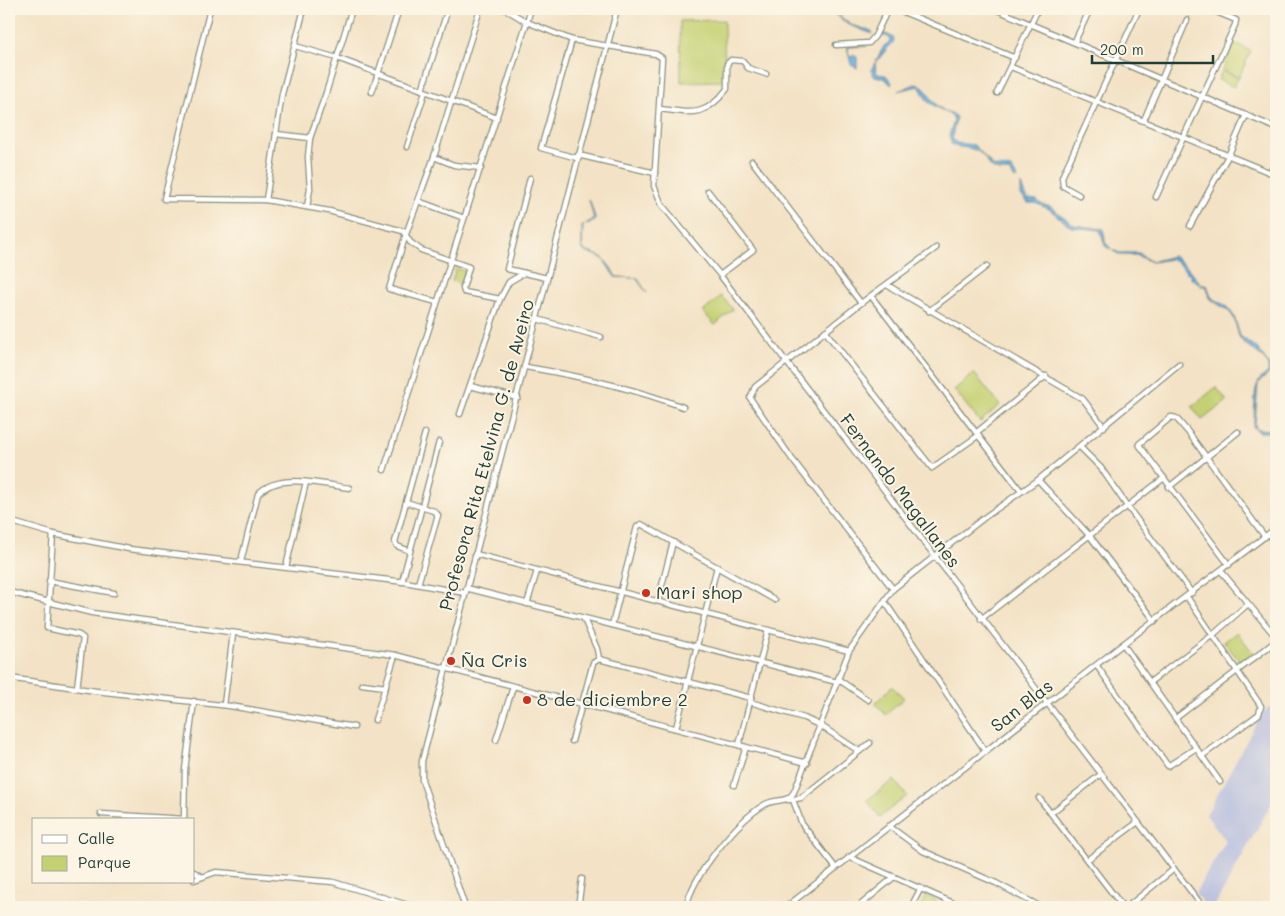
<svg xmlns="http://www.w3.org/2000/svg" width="1285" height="916" font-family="Mali,sans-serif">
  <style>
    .industrial { fill: #bdc3de }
    .green { fill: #c4d173; stroke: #728754 }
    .water { fill: #67aadc; stroke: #437488 }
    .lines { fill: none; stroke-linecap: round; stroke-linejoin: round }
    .minor-casing { stroke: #89907c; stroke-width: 7 }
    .minor { stroke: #fff; stroke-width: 4.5 }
    .poi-dot { fill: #c8321e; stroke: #fcf5e5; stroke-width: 2 }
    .labels { text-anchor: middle; stroke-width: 4; stroke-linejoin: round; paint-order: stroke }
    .street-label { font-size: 18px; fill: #1f3d34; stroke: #fcf5e5 }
    .poi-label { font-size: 18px; fill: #1f3d34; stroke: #fcf5e5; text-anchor: start }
  </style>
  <rect width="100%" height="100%" fill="#fcf5e5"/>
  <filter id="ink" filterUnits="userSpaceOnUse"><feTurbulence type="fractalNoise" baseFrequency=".02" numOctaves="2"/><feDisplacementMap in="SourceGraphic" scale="10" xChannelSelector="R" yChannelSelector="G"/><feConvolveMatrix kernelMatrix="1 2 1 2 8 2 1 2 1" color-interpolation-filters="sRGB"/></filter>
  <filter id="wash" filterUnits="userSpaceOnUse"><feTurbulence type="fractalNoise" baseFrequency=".0096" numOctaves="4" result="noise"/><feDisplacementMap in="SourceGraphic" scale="20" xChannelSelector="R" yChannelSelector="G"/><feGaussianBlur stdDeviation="1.12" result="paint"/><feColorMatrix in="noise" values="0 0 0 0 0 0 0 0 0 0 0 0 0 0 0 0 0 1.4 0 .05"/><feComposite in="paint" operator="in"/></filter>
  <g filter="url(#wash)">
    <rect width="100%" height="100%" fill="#f3e2c5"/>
    <path class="industrial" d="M1276,702v93l-62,112h-8l-11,-14 31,-52 -20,-26 56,-102z"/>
    <g class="green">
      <path d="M724,20l1,61 -44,1 -1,-61z"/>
      <path d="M1234,43l17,8 -12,26 -16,-7z"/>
      <path d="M1222,71l16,7 -4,9 -16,-7z"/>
      <path d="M456,268l9,3 -5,13 -8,-3z"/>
      <path d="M721,296l12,13 -18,16 -12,-13z"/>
      <path d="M974,373l26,32 -20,17 -26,-32z"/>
      <path d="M1216,387l11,14 -25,19 -10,-13z"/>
      <path d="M1237,632l16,21 -12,10 -17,-21z"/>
      <path d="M892,686l12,12 -18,17 -11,-12z"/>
      <path d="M894,780l13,16 -27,21 -13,-17z"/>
      <path d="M926,895l11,6 -3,6h-14z"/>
    </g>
    <g class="water">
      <path d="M830,9l21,16 21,6v3l-25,-10z"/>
      <path d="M881,32l12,5 1,4 -19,22 1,8 2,3 8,1 6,8 -1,2 -7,-7 -10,-2 -3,-6 13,-24 6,-4 -1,-5 -9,-2z"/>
      <path d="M847,46h20l-19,1 1,10 5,-3 3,3v11l-6,-3z"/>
      <path d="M915,84l8,2c7,10 15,26 29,27l4,4 -4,21 4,5 18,2 20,22 17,1 6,10 -2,1 -6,-8c-25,3 -18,-15 -34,-21 -7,-3 -16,-2 -23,-5l-3,-10 5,-14 -2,-5 -24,-14 -9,-16 -21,5z"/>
      <path d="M1021,185l6,14 10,1 4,4 10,3 23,18 30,4 1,13 7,8 8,3h19l9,7 6,1 19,-5 14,11 13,17 7,1 4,12 15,9 8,10 6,20 18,13 11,17v8l-11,9 -3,42 2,4 18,1 1,2h-16l-7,-5c4,-20 -4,-44 15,-54 3,-16 -18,-23 -26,-32 -6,-7 -5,-19 -10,-26 -6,-8 -15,-10 -22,-17l-3,-11c-17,-3 -21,-22 -36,-28l-19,3 -16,-7h-16l-15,-9 -5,-16 -29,-3 -22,-18 -14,-6h-7l-7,-8z"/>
      <path d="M589,199l6,19v3l-12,4 -1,22 4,5c17,3 22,10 30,25l21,1 10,15 -11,-15 -21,-1 -13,-20 -17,-5 -3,-4v-22l12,-7z"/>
    </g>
  </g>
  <g filter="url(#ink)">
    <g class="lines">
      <defs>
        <g id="minor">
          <path d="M210,9l-46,190 102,1 63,11 74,20 7,11 11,8 48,17 -6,21 1,4 36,7"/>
          <path d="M505,9l22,13 45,18 84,14 6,4 -8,128 8,19 58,70 483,632"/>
          <path d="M896,9l119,49"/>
          <path d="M995,9l281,119"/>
          <path d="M572,40l-31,108 36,10"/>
          <path d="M1075,41l15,-32"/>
          <path d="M836,45l33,-2 6,-7 13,-27"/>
          <path d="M295,46l42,12 160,60"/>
          <path d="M1011,67l265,108"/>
          <path d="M422,90l26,-81"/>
          <path d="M372,92l27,-83"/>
          <path d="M997,93l41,-84"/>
          <path d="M660,109c31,4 45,9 67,-20v-25l4,-4 12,1 5,7 18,6"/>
          <path d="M1144,120l43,-100"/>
          <path d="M276,134l34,4"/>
          <path d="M407,147l18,-55"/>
          <path d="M578,155l77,18"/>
          <path d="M434,157l20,8 27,3"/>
          <path d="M752,161l109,142"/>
          <path d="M1271,172l5,-11"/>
          <path d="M530,178l-23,91 40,9"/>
          <path d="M708,191l45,59 -33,25"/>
          <path d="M1079,195l-16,-9 -1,-9 77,-168"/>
          <path d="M1156,197l79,-172 1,-5 -27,-11"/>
          <path d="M266,200l16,-106 22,-85"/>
          <path d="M418,201l46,17"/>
          <path d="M307,207l3,-18 -2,-32 2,-19 16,-45 26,-84"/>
          <path d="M1190,226l39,-72 17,-39"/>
          <path d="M887,285l196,114 21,28"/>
          <path d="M871,296l150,195"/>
          <path d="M437,302l-48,-13 17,-55 28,-77 46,-148"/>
          <path d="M929,311l58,-45"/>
          <path d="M537,319l64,18"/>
          <path d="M825,331l107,137 47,-33"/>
          <path d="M526,367c53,9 107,21 157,40"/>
          <path d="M470,386l48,12"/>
          <path d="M460,414l40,-115 9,-17 15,-9"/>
          <path d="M977,432l69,-56"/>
          <path d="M1080,447l21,21 26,38 65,87"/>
          <path d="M1276,451v1"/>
          <path d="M384,470l147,-461"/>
          <path d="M1038,480l51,55 66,86"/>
          <path d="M1169,487l69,-55"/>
          <path d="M406,502l28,9 4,4 -20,69"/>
          <path d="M9,521l44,13 76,15 276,33 60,11"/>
          <path d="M53,534l-6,94 32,7 4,3 -6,50"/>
          <path d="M1269,534l7,8"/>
          <path d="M410,551l-13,-5 -2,-4 30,-109"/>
          <path d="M475,554l374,97"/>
          <path d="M241,561l17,-67c19,-22 65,-10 91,-6"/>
          <path d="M1229,565l-89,-119 -1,-2 32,-27 5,1 12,14 77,105"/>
          <path d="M286,567l20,-85"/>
          <path d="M1221,571l55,66"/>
          <path d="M49,581l65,12"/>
          <path d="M402,582l37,-140"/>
          <path d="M466,588l371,94"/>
          <path d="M893,589l-101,-130 -42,-61 5,-11 106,-84 75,-55"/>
          <path d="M9,592l83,21 303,42 412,108"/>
          <path d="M1187,597l74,109 -2,8 -57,42"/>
          <path d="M658,601l15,-59"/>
          <path d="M885,602l101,150"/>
          <path d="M527,604l10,-33"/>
          <path d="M981,619l183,-141"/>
          <path d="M612,625l25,-98 4,-3 134,76"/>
          <path d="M1123,644l97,138"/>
          <path d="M599,659l152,39"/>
          <path d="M1097,666l71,100 28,-18"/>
          <path d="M9,678l87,13 134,15 124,21"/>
          <path d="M838,679l30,21"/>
          <path d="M1150,682l64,-48 34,-30"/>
          <path d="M362,684l24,3"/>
          <path d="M750,702l54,16 17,8 38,25"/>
          <path d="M224,705l9,-71"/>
          <path d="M1176,718l100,-77"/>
          <path d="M375,720l20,-65"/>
          <path d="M676,728l41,-161"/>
          <path d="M496,740l17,-53"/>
          <path d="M572,741l21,-78 6,-4 -2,-10 -13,-30"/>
          <path d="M739,745l29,-115"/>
          <path d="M734,785l12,-38"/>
          <path d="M1039,798l84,109"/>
          <path d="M788,800l13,-2 69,-55"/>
          <path d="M793,800l9,24 33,43"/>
          <path d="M1051,813l49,-38"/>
          <path d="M101,814l83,5"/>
          <path d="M184,820l1,-50 9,-69"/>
          <path d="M889,826l34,25 73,32 45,24"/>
          <path d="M849,857l113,50"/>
          <path d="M1087,860l51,-38"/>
          <path d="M194,872l8,5"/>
          <path d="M194,880l22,-8 117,10 81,25"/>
          <path d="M626,906l8,1"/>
          <path d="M465,907l-43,-127v-19l195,-752"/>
          <path d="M578,907l4,-28"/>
          <path d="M623,907v-1"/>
          <path d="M686,907c7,-32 50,-85 78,-102 11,-7 23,-1 30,-13l55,-141 44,-62 92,-72 53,-37 141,-116"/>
          <path d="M786,907l337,-263 153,-116"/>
          <path d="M858,907l36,-30"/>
          <path d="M911,907l10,-19"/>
          <path d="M1127,907l47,-38"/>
          <path d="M1272,907l4,-8"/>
        </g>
      </defs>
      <use href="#minor" class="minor-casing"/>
      <use href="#minor" class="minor"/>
    </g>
  </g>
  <g class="poi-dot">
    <circle cx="646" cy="593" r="5"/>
    <circle cx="451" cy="661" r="5"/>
    <circle cx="527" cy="700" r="5"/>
  </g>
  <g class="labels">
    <g class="street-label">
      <text transform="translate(487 455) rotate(-75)" y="6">Profesora Rita Etelvina G. de Aveiro</text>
      <text transform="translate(900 491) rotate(53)" y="6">Fernando Magallanes</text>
      <text transform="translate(1022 706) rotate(-38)" y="6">San Blas</text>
    </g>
    <g class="poi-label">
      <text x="656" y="599">Mari shop</text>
      <text x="461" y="667">Ña Cris</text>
      <text x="537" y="706">8 de diciembre 2</text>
    </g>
  </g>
  <rect width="1285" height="916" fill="none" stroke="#fcf5e5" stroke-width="30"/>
  <rect x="32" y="818" width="162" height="65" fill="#fcf5e5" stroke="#a4ab9e"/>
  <rect x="42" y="835" width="25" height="8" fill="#ffffff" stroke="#a4ab9e"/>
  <text x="78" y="844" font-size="15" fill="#1f3d34">Calle</text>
  <rect x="42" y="856" width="25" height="15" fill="#c4d173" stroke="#a4ab9e"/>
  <text x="78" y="868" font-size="15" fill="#1f3d34">Parque</text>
  <path d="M1092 55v8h121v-8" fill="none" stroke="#1f3d34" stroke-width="2.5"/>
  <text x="1100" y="55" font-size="15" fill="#1f3d34" stroke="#fcf5e5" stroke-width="4" paint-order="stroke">200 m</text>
</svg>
